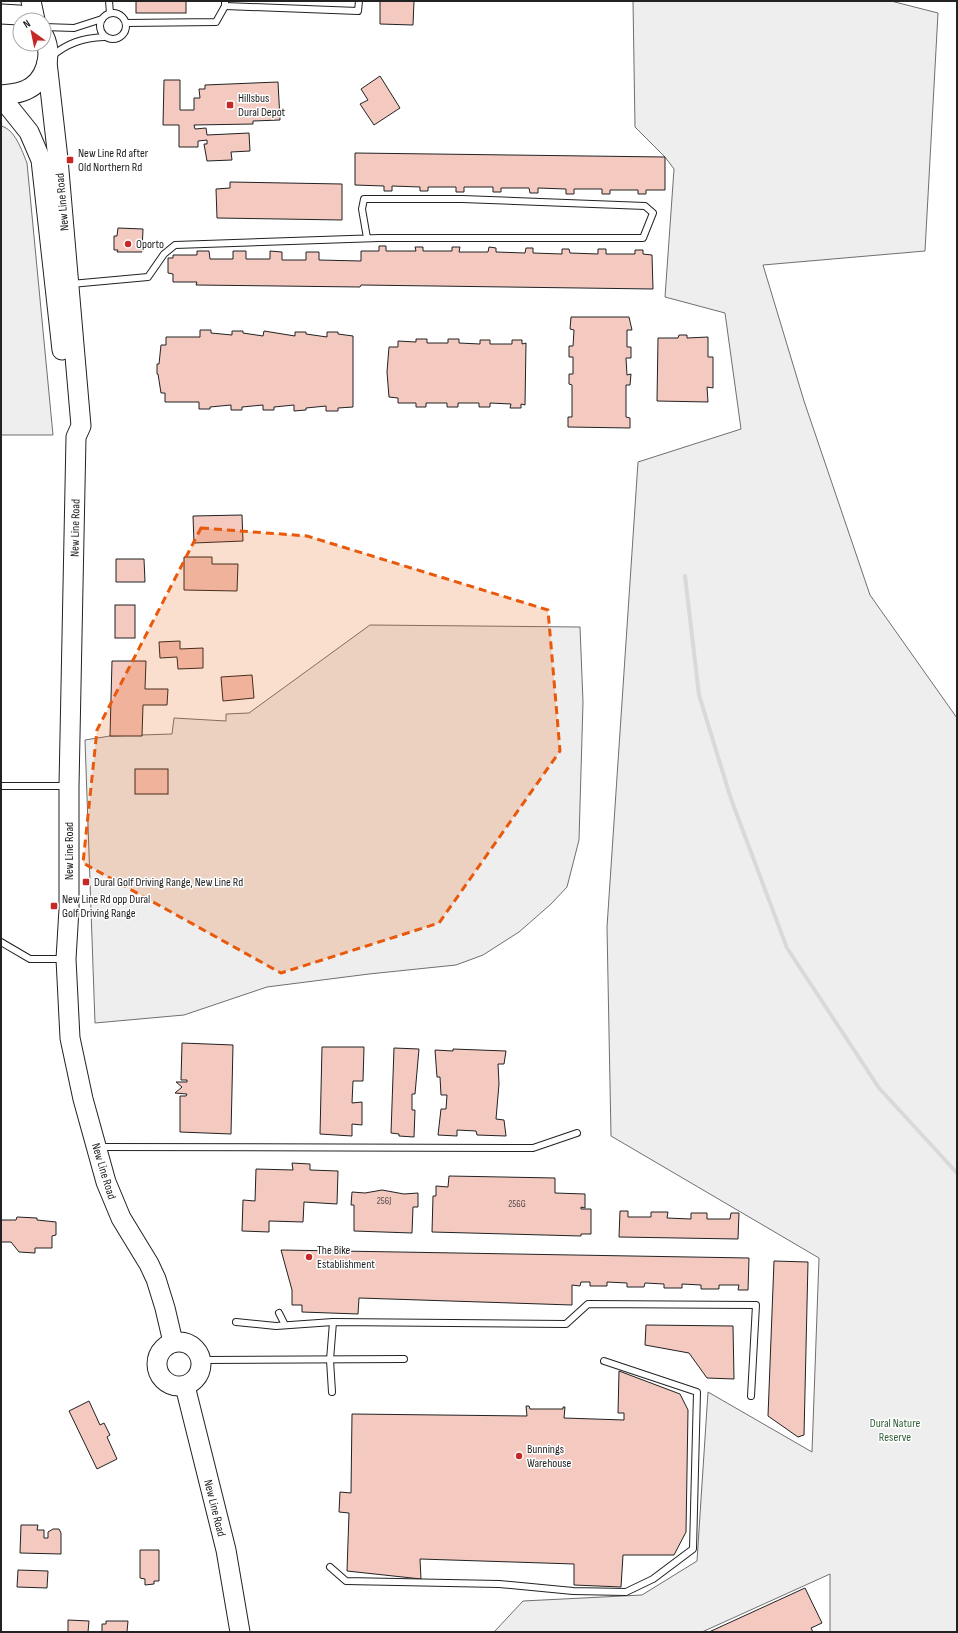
<svg xmlns="http://www.w3.org/2000/svg" width="958" height="1633" font-family="'Sofia Sans Condensed',sans-serif">
  <style>
    .green { fill: #eee; stroke: #6f6f6f }
    .lines { fill: none; stroke-linecap: round; stroke-linejoin: round }
    .stream { stroke: #d9d9d9; stroke-width: 4 }
    .building { fill: #f3c9c0; stroke: #222 }
    .service-casing { stroke: #222; stroke-width: 8 }
    .primary-casing { stroke: #222; stroke-width: 21 }
    .service { stroke: #fff; stroke-width: 6 }
    .primary { stroke: #fff; stroke-width: 19 }
    .marked { fill: #e8590c; fill-opacity: 0.2; stroke: #e8590c; stroke-width: 3; stroke-dasharray: 8 5; stroke-linejoin: round }
    .poi-dot { fill: #c62828; stroke: #fff; stroke-width: 1.5 }
    .labels { text-anchor: middle; stroke-width: 3; stroke-linejoin: round; paint-order: stroke }
    .number-label { font-size: 10px; fill: #564c4a }
    .poi-label { font-size: 12px; fill: #222; stroke: #fff; text-anchor: start }
    .street-label { font-size: 12px; fill: #222; stroke: #fff }
    .park-label { font-size: 12px; fill: #2f5e38; stroke: #fff }
  </style>
  <rect width="100%" height="100%" fill="#fff"/>
  <g class="green">
    <path d="M633,1h258l47,12 -13,238 -162,14 41,136 66,194 87,123v914h-127v-58l-128,58h-208l29,-31 119,-6 55,-34 11,-169 104,60 7,-194 -208,-122 -4,-209 31,-465 103,-33 -16,-116 -60,-16 9,-128 -9,-12 -30,-30z"/>
    <path d="M1,126c14,3 21,25 26,37l26,272h-52z"/>
    <path d="M370,625l210,2 3,75 -4,138 -12,47 -16,17 -32,28 -36,23 -27,10 -87,9 -102,13 -83,28 -89,8 -10,-283 25,-4 62,-2 2,-16 52,3v-7l23,-1z"/>
  </g>
  <g class="lines">
    <path class="stream" d="M685,576l14,119 32,104 56,149 92,140 78,85"/>
  </g>
  <g class="building">
    <rect x="136" y="1" width="50" height="12"/>
    <path d="M380,1h34l-1,24 -33,-1z"/>
    <path d="M380,76l20,32 -26,17 -14,-21 8,-4 -7,-11z"/>
    <path d="M164,80h16v30h14v-12h6l-1,-9h6v-4l73,-3 2,38 -27,1v3l-59,1 1,4 11,-1 1,7 42,-2 1,18 -19,1 1,8 -25,1 -3,-17h3v-4l-9,1v6h-19v-22h-16z"/>
    <path d="M355,153l310,4v33h-19v4h-8v-4h-28v4h-8v-5h-28v5h-8v-5l-28,-1v5h-8l-1,-5h-28v4h-8v-5h-29v5h-8v-5h-28v4h-8v-4l-28,-1v5h-8v-5l-29,-1z"/>
    <path d="M230,182l112,2v36l-125,-2 -1,-29 14,-1z"/>
    <path d="M118,228l25,1 -1,23h-25l1,-2h-4v-14h3z"/>
    <path d="M379,246h7v5h30l-1,-4h8v4h29v-4h8l-1,5h29l1,-5 7,1v4l29,1 1,-5h7v5l29,1v-5h7l1,4 28,1v-5h8v5h29v-4h8v4l9,1 1,34 -292,-4 -1,2 -164,-2 1,-3h-24v-8l-5,-1v-15h5v-3h24v-4h12l1,8h23v-8h13v8h24v-8l12,1v8h24v-8h13v8l42,1v-10h18z"/>
    <path d="M571,317h58l3,13h-5v17h4v11h-5l1,17 4,-1 -1,11h-4v32l4,1v10l-62,-1v-10h4v-32l-3,-1v-10h4v-17h-4v-11h4l1,-16 -4,-1z"/>
    <path d="M200,330h11v3l21,2v-4h11v2l20,3 1,-5 31,5v-4h11v2l21,3v-5h11v2l15,2v71l-15,1v3h-12v-5l-20,2v2l-12,1v-6l-20,2v3h-11v-5l-21,2v3h-11v-5l-21,2v2h-11v-7h-34v-9h-4l-3,-19h-1v-10h2l2,-19h5v-8h34z"/>
    <path d="M679,335h8v3l21,-1v20h5v31l-6,-1 1,15 -51,-1 1,-63h20z"/>
    <path d="M416,339h11v4h21v-4h11v4l21,1v-4h10v4h22v-4h10v4l4,-1 -1,62 -4,-1v4h-11l1,-4 -21,-1v4h-11v-4h-21v4h-11v-4h-21v4h-10v-4h-18v-5l-9,-1 -2,-25 2,-25h9v-6l18,1z"/>
    <path d="M242,515l1,26 -49,2 -1,-27z"/>
    <path d="M184,557h28v7h26l-1,27 -53,-1z"/>
    <path d="M116,559h28l1,23h-29z"/>
    <rect x="115" y="605" width="20" height="33"/>
    <path d="M180,641v8l23,-1v20l-25,1 -1,-12 -17,1 -1,-16z"/>
    <path d="M112,661h34l-1,28h23l-1,16h-24l-1,31h-32z"/>
    <path d="M252,675l2,23 -31,3 -2,-24z"/>
    <rect x="135" y="769" width="33" height="25"/>
    <path d="M182,1043l51,2 -2,89 -51,-2v-36h6l1,-2 -12,-1 7,-6 -6,-5h11v-2h-6z"/>
    <path d="M322,1047h42l-1,34h-10l-1,22 10,-1v23l-10,-1v12l-32,-2z"/>
    <path d="M394,1048l25,1 -4,45h-3v16h3l-1,27 -15,-1v-2l-8,-1z"/>
    <path d="M453,1049l53,2 -2,13h-6l1,20 -3,35 8,1 2,16 -29,-1 -1,-4 -19,-1v6l-19,-1 3,-26h5l1,-14h-6l-1,-18h-3l-2,-27 18,1z"/>
    <path d="M292,1163l18,1v6l28,1 -1,33 -33,-2 -1,20 -34,-1v11l-27,-1 1,-31 12,1 1,-32 37,1z"/>
    <path d="M449,1176l106,2v15l30,1v14l-4,-1v2h10v25h-10v2l-149,-4 1,-36h3v-10l12,1z"/>
    <path d="M382,1190l22,4 14,-1v14h-5l-1,26 -58,-2v-26h-3l1,-13 13,1z"/>
    <path d="M620,1211h8v6h23v-5h17l-1,6 24,1v-6h16v6h23l1,-6h8l-1,26 -119,-2z"/>
    <path d="M17,1217l20,1v2l19,2v13l-4,1v12h-17v5l-16,-1 -8,-10h-10v-22h15z"/>
    <path d="M281,1250l468,8 -1,32h-10l1,-5h-20v4h-18v-4l-19,-1v4h-18v-4l-19,-1 -1,4h-17v-4l-20,-1v4h-17v-4h-9l-1,4 -8,-1v20l-213,-7 -1,16 -56,-2v-7h-10v-15z"/>
    <path d="M774,1261l34,1 -4,173 -6,2 -30,-21z"/>
    <path d="M646,1325l87,1 1,53 -27,-1 -18,-25 -44,-8z"/>
    <path d="M619,1371l61,23 8,16 -2,122 -12,23h-51l-2,32 -47,-2v-21l-154,-5 1,20 -74,-8 2,-58 -10,-1 1,-20 11,1 1,-79 175,2 -1,-10h3l1,3h33v-2h2l-1,11 60,2v-7h-6z"/>
    <path d="M89,1401l11,24 4,-2 6,12 -3,2 10,22 -20,10 -28,-58z"/>
    <path d="M21,1525h17l-1,5h7v8h4v-6l5,-3h6l2,4v21l-41,-1z"/>
    <path d="M140,1550h19v31h-5v3l-9,1v-6l-5,-1z"/>
    <path d="M18,1570l30,1 -1,17 -30,-1z"/>
    <path d="M805,1588l17,35 -11,5 2,4h-104z"/>
    <path d="M68,1620l21,1 -1,11h-20z"/>
    <path d="M106,1621h22l-1,11h-25v-8h4z"/>
  </g>
  <g class="lines">
    <defs>
      <g id="service">
        <path d="M109,1l1,12"/>
        <path d="M225,6l133,5 1,-10"/>
        <circle cx="113" cy="26" r="13"/>
        <path d="M126,23l90,-1 9,-16v-5"/>
        <path d="M44,27l30,1 28,-9"/>
        <path d="M51,57c16,-14 32,-19 53,-20"/>
        <path d="M71,284l77,-7 16,-23 11,-9 204,-7h264l10,-25 -8,-7 -183,-7h-98l-2,10 5,29"/>
        <path d="M1,786h66"/>
        <path d="M1,942l29,17h33"/>
        <path d="M98,1147l435,1 44,-15"/>
        <path d="M279,1313l6,12"/>
        <path d="M236,1322l40,4 57,-4"/>
        <path d="M202,1360l202,-1"/>
        <path d="M332,1392l-2,-32 3,-38 233,2 22,-20 168,1 -5,91"/>
        <path d="M330,1567l16,14 153,3 74,7 53,1 27,-13 40,-30 4,-157 -93,-31"/>
      </g>
      <g id="primary">
        <path d="M31,1l4,19"/>
        <path d="M1,14l18,1 10,5"/>
        <path d="M47,62l11,97 23,267 -5,11 -7,349v123l-3,50 4,79 13,61 23,83 15,36 28,46 7,15 9,29 8,34"/>
        <path d="M1,95c8,-1 17,-1 25,-5 20,-9 27,-35 18,-54"/>
        <path d="M1,97l28,35 12,28 21,190"/>
        <circle cx="179" cy="1364" r="22"/>
        <path d="M185,1386l41,164 14,82"/>
      </g>
    </defs>
    <use href="#service" class="service-casing"/>
    <use href="#primary" class="primary-casing"/>
    <use href="#service" class="service"/>
    <use href="#primary" class="primary"/>
  </g>
  <path class="marked" d="M201,528l106,8 241,74 12,141 -121,172 -158,50 -198,-110 14,-133z"/>
  <g class="poi-dot">
    <rect x="226" y="101" width="8" height="8" rx="2"/>
    <rect x="66" y="156" width="8" height="8" rx="2"/>
    <circle cx="128" cy="244" r="4"/>
    <rect x="82" y="878" width="8" height="8" rx="2"/>
    <rect x="50" y="902" width="8" height="8" rx="2"/>
    <circle cx="309" cy="1257" r="4"/>
    <circle cx="519" cy="1456" r="4"/>
  </g>
  <g class="labels">
    <g class="number-label">
      <text x="384" y="1204">256J</text>
      <text x="517" y="1207">256G</text>
    </g>
    <g class="poi-label">
      <text x="238" y="102">Hillsbus<tspan x="238" dy="14">Dural Depot</tspan></text>
      <text x="78" y="157">New Line Rd after<tspan x="78" dy="14">Old Northern Rd</tspan></text>
      <text x="136" y="248">Oporto</text>
      <text x="94" y="886">Dural Golf Driving Range, New Line Rd</text>
      <text x="62" y="903">New Line Rd opp Dural<tspan x="62" dy="14">Golf Driving Range</tspan></text>
      <text x="317" y="1254">The Bike<tspan x="317" dy="14">Establishment</tspan></text>
      <text x="527" y="1453">Bunnings<tspan x="527" dy="14">Warehouse</tspan></text>
    </g>
    <g class="street-label">
      <text transform="translate(62 202) rotate(-95)" y="4">New Line Road</text>
      <text transform="translate(75 528) rotate(-89)" y="4">New Line Road</text>
      <text transform="translate(69 851) rotate(-90)" y="4">New Line Road</text>
      <text transform="translate(104 1171) rotate(73)" y="4">New Line Road</text>
      <text transform="translate(215 1508) rotate(76)" y="4">New Line Road</text>
    </g>
    <g class="park-label">
      <text x="895" y="1427">Dural Nature<tspan x="895" dy="14">Reserve</tspan></text>
    </g>
  </g>
  <rect width="958" height="1633" fill="none" stroke="#222222" stroke-width="4"/>
  <g transform="translate(32 32) rotate(327)"><circle r="19" fill="#ffffff" stroke="#a7a7a7"/>
  <path d="M0-3L7 15L0 10L-7 15Z" fill="#c62828"/>
  <text y="-6" font-size="11" font-weight="bold" text-anchor="middle" fill="#222222">N</text>
  </g>
</svg>
